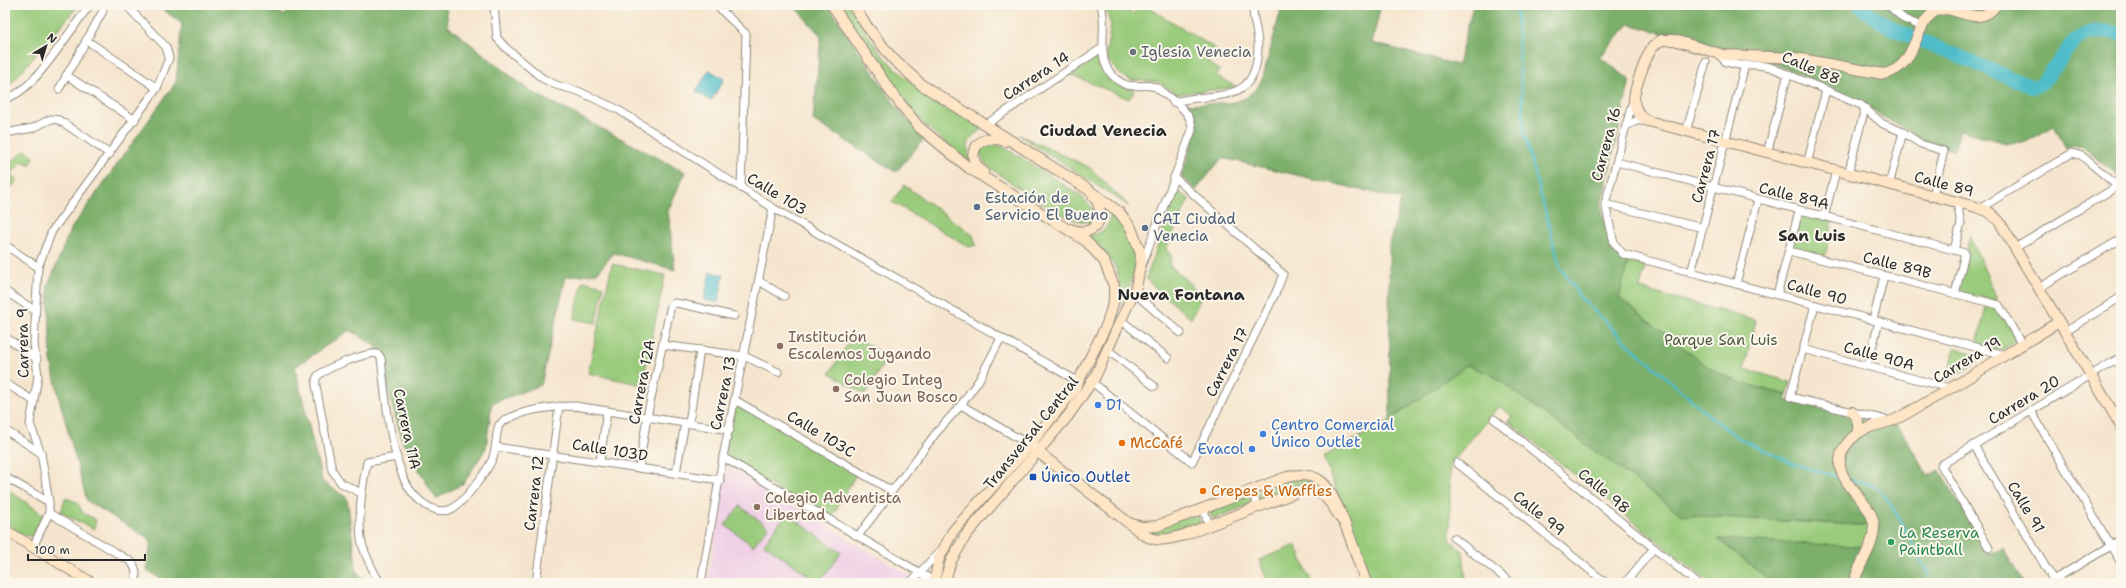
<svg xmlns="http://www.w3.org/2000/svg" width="2126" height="588" font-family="'Shantell Sans',sans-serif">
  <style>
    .built { fill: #f0d0e5 }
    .green { fill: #9acb7b; stroke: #627b53 }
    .forest { fill: #7baf6b; stroke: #536d4b }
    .water { fill: #50bdc9; stroke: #3e747a }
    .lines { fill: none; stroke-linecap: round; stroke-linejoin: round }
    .stream { stroke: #50bdc9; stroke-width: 2.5 }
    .river { stroke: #50bdc9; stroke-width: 14 }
    .street-casing { stroke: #90887c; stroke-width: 9 }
    .secondary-casing { stroke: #90887c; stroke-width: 12 }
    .street { stroke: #fff; stroke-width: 7 }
    .secondary { stroke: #fde5c5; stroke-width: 10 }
    .worship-dot { fill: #6b7280; stroke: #fbf7ec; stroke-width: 1.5 }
    .service-dot { fill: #5c6f8a; stroke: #fbf7ec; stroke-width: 1.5 }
    .education-dot { fill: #8d6e63; stroke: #fbf7ec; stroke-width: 1.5 }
    .shop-dot { fill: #3f7fe0; stroke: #fbf7ec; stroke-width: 1.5 }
    .food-dot { fill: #e8710a; stroke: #fbf7ec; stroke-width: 1.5 }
    .transit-dot { fill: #1a4fb4; stroke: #fbf7ec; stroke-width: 1.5 }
    .leisure-dot { fill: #2e9e5b; stroke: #fbf7ec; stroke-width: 1.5 }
    .labels { text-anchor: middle; stroke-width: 4; stroke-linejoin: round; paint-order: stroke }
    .worship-label { font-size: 15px; fill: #5b616d; stroke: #fbf7ec; text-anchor: start }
    .street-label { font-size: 15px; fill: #2b2b2b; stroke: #fbf7ec }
    .service-label { font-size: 15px; fill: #4e5e75; stroke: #fbf7ec; text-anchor: start }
    .education-label { font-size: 15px; fill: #785e54; stroke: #fbf7ec; text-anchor: start }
    .park-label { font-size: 15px; fill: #4c5b43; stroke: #fbf7ec }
    .shop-label { font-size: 15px; fill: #366cbe; stroke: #fbf7ec; text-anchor: start }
    .food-label { font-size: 15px; fill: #c56008; stroke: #fbf7ec; text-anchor: start }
    .transit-label { font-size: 15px; fill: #164399; stroke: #fbf7ec; text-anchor: start }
    .leisure-label { font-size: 15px; fill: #27864d; stroke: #fbf7ec; text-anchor: start }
    .neighbourhood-label { font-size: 16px; font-weight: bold; fill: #2b2b2b; stroke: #fbf7ec }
  </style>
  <rect width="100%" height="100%" fill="#fbf7ec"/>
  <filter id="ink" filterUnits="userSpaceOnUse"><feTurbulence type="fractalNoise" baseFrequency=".025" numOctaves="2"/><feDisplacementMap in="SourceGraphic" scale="8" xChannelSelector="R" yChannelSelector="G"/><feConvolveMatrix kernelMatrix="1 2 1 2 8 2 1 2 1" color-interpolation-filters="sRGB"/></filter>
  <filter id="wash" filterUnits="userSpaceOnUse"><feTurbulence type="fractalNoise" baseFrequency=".012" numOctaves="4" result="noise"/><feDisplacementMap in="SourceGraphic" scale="16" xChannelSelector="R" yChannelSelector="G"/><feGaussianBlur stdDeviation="0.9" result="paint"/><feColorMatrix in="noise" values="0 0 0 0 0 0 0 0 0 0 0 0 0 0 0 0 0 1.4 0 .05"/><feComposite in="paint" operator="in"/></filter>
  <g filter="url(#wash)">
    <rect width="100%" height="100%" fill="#f6e5ce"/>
    <path class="built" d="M727,466l185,111 -6,6h-199z"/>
    <g class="green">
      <path d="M5,5h74l-72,83h-2z"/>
      <path d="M837,5h11c11,16 21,33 33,48 27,33 67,54 102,76 -17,8 -18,19 -11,36l-45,-38 -16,-18z"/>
      <path d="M1104,5h15l14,9 6,-9h5l72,44 -8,14 12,7 -4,6 21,11 -60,7 -19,-12 -28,-2 -10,-6 -10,-11 -4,-9 5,-29z"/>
      <path d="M1097,55c6,19 18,30 37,36l-5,8 -60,-25z"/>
      <path d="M1019,135l70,32 40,39z"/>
      <path d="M987,143l17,4 76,48 14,15 2,5 -2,7c-28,4 -80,-38 -104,-54 -7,-7 -11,-13 -9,-22z"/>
      <path d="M26,150l8,7 -4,8 -8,-4 -11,14 6,5 -5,7 -7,-3v-22h6z"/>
      <path d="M904,185l69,50 3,10 -7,2 -77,-45z"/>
      <path d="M1177,191l12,8 -23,50 6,8 -3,8 33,30 -11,24 -45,-40z"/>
      <path d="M1110,210c44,37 23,67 4,111 11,-43 7,-57 -27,-85 15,-3 25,-9 23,-26z"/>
      <path d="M1799,214l34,8 -8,35 -34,-9z"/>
      <path d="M1970,236l28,65 -42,-10z"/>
      <path d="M1628,262l17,5 -5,22 116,31 -12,49 47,13 -4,13 -46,-12 -30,-14 -92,-71z"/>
      <path d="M612,264l53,11 -23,110 -54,-12z"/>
      <path d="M583,281l21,5 -8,37 -22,-4z"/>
      <path d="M1987,302l12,3 20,34 -19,12 -23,-6z"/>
      <path d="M853,335l34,22 -22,38 -35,-22z"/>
      <path d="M1955,348l30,9 -38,24z"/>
      <path d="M1466,365l26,10 190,140 191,11 60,57 -214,-44 54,44h-63l-202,-162 4,-5 -13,-10 -49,59v75l13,11 3,32h-94l-49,-126 67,-37z"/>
      <path d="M735,400l123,71 -28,49 -107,-63z"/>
      <path d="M1294,479l20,2 12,12 -11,-8 -55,16 -4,-8z"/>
      <path d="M5,488l38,26 2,4 -11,19 -15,-3 -14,-14z"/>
      <path d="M1248,495l3,9 -38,15 -4,-9z"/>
      <path d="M65,498l12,4 6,11 13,7 -2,9 -33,-16z"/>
      <path d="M740,506l28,21 -15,19 -28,-21z"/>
      <path d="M787,513l54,40 -22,30 -55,-39z"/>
      <path d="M1198,514l3,9 -38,14 -23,-7z"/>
      <path d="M1296,545l16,38h-44l-9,-23z"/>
    </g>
    <g class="forest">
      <path d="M157,5h122l3,11 17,-11h147l2,21 82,65 155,81 -17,39 7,59 -61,-17 -17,20 -31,4 -25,108 -49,18 -6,45 -22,35 -28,16 -33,-56 -27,-97 -26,-16 -55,37 27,114 25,17 10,75 9,10h-199l-20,-13 4,-30 -64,-39 -27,-99 -9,-41 -3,-75 22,-56 106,-148 6,-58z"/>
      <path d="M793,5h35l70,104 27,29 -29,34 -83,-52 8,-84z"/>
      <path d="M1282,5h99l-9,38 86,22 15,-60h648v174l-38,-32 -10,-2 -7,3 -12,-22 -28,16 -20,1 -46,-13 -6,20 -29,-8 -24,-16 -16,-7 -14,-11 -28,-15 -75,-32v-11l-48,-1 -91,-25 -29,33 30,23 -29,126 10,45 17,11 -9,36 92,71 30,14 46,12 -1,5 113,27 29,49 12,-6 50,85 14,-7 20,35h-251l-55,-44 152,8 4,-21 -192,-11 -190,-140 -25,-10 -77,55 -1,-175 12,-46 -179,-41 -26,32 -15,-13 17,-51 -5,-15 -8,-7 45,-1 16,-5 11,-10 6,-11z"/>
    </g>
    <g class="water">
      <path d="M709,70l15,9 -13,22 -15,-10z"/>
      <path d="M710,272l14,3 -6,28 -14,-3z"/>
    </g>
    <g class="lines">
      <g class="stream">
        <path d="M1516,5l8,127 36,135 20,30 45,44 81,72 31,24 57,27 47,14"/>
        <path d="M1849,480c9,1 19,2 27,8 19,14 44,72 57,95"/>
      </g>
      <path class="river" d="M1860,5l11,10 22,14 139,58c9,-1 13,-8 19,-15 21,-28 29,-49 70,-38"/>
    </g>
  </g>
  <g filter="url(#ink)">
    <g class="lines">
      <defs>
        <g id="street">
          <path d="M494,5l3,33 9,10 36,30 14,7 22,6 39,18 156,99 306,174"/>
          <path d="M716,5l30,29 -5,154"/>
          <path d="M1101,5c9,28 -12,61 23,79 11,5 23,-2 33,4 13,11 36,23 35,42l-49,132"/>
          <path d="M1888,5l16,14 19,8"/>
          <path d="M86,40l71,48"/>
          <path d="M1718,54l8,8 13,3h19l12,2 56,23 35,15 22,19 20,8 18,12 23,7 -11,45"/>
          <path d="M66,75l69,45"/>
          <path d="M59,89l44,-78"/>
          <path d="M5,98c27,-2 67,-72 85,-93"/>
          <path d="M1633,100l-28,104 9,39 9,11 382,101"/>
          <path d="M1173,102c43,-11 85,5 85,-57 0,-14 -6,-26 -5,-40"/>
          <path d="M985,125l117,-77"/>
          <path d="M1626,126l10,-5h11"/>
          <path d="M1686,132l20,-70"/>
          <path d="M5,133l28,-5 18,-9 8,1 51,34"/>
          <path d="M1767,153l21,-79"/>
          <path d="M1617,162l348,91 -10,41"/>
          <path d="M1807,164l19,-74"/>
          <path d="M1848,174l17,-66"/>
          <path d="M1889,185l14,-53"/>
          <path d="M1605,204l98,24"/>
          <path d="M1979,209l93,-56 10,3 39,33"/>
          <path d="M1824,217l12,-46"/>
          <path d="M5,245l33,22"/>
          <path d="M2015,248l103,-62"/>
          <path d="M1954,250l7,-27 -4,-20"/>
          <path d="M1789,251l210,54 23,40"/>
          <path d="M1691,273l54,-208"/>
          <path d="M759,281l25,15"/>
          <path d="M1736,284l22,-84"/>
          <path d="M2039,288l82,-49"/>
          <path d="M5,291l29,19"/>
          <path d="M1133,292l48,41"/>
          <path d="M1777,295l22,-84"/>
          <path d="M1815,305l-25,92 100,24"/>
          <path d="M1121,320l47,38"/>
          <path d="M1873,320l11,-44"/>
          <path d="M2065,332l56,-35"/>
          <path d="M5,337l32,22"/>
          <path d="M663,345l81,11 34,16"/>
          <path d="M1803,349l146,39"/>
          <path d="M1108,350l46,36"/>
          <path d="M1867,366l12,-44"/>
          <path d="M1092,382l100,80 85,-172 6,-16 -109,-97"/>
          <path d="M5,383l29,18"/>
          <path d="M735,400l157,91"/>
          <path d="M961,405l69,40"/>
          <path d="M2031,411l90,152"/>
          <path d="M1494,419l203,164"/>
          <path d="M689,423l11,-73"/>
          <path d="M5,430l36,23"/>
          <path d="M1974,445l81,138"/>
          <path d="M496,447l224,33"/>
          <path d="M723,457l211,124"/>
          <path d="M600,461l7,-50"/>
          <path d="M1457,463l149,120"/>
          <path d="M639,468l8,-51 24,-112 4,-2 7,1 52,12"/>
          <path d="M676,473l9,-50"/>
          <path d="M5,477l44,25"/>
          <path d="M1251,490l7,17"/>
          <path d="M361,493l-20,-10 -9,-13 -16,-84c0,-3 -1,-6 1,-9 6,-8 51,-26 61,-23l3,4c4,36 8,82 21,116 6,18 26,41 47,36 12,-3 38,-39 43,-50 5,-12 3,-24 7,-35 16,-15 55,-19 76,-19l155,24"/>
          <path d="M1203,508l6,17"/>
          <path d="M49,513l81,48c7,6 6,13 6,22"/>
          <path d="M858,536l78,-103 25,-28 18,-25 22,-42"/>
          <path d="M1454,538l57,45"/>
          <path d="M33,547l16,-34v-11l-8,-49 -11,-29 8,-48 -4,-33 4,-76 14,-36 105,-143 12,-30 -3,-11 -40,-42"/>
          <path d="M1989,548l-48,-83 180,-108"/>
          <path d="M2053,580l68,-40"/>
          <path d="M380,583c-7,-13 -17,-30 -19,-45 -3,-25 1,-52 6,-76l30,-5"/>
          <path d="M536,583l23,-177"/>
          <path d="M701,583l22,-126 50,-249"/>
          <path d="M910,583l30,-32"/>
          <path d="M1625,583l29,-35"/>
        </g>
        <g id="secondary">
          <path d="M832,5l59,87 28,35 50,41 117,73 18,20 10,25v14l-7,24 -33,66 -51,63 -70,78 -14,27 -5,25"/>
          <path d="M853,5l13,20 27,34 29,26 164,103 33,24 12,16 10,26 -1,13 -4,20 -41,90 -27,39 -102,119 -15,26 -7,22"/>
          <path d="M1996,5c-19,27 -43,-5 -62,7 -22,16 -17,57 -51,62l-87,-16 -72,-3 -50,-15h-12c-4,2 -7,4 -10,8 -6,8 -19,44 -18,53 1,9 6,16 14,20l328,86 13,5 10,9 122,205"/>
          <path d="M983,172c-22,-17 -3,-41 22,-31"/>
          <path d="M1071,229c25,11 38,-15 22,-33"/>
          <path d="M1852,412l6,9v12"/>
          <path d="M1033,448l111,87c14,8 26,4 40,0l121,-46c18,-2 28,18 37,31"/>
          <path d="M1132,524l10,3 15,-1 127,-48c12,-4 27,-5 38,4 16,13 36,79 44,101"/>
          <path d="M5,530l87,53"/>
          <path d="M1854,583c4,-20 20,-34 20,-57 -1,-24 -37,-42 -34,-66 1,-11 9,-20 18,-27 12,-9 29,-8 42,-16 54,-29 106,-63 159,-95"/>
        </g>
      </defs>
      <use href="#street" class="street-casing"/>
      <use href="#secondary" class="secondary-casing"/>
      <use href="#street" class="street"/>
      <use href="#secondary" class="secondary"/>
    </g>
  </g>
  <circle class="worship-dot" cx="1133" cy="52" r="4"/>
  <g class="service-dot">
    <circle cx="977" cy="207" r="4"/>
    <circle cx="1145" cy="228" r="4"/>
  </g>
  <g class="education-dot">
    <circle cx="780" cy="346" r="4"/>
    <circle cx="836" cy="389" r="4"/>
    <circle cx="757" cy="507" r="4"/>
  </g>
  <g class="shop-dot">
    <circle cx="1098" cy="405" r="4"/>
    <circle cx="1263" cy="434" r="4"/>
    <circle cx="1252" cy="449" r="4"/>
  </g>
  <g class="food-dot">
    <circle cx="1122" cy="443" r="4"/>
    <circle cx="1203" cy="491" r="4"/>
  </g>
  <rect class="transit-dot" x="1029" y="473" width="8" height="8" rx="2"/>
  <circle class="leisure-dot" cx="1891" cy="542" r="4"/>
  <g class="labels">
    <g class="worship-label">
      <text x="1141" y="57">Iglesia Venecia</text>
    </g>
    <g class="street-label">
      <text transform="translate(1811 68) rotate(23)" y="5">Calle 88</text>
      <text transform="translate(1036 76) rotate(-33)" y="5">Carrera 14</text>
      <text transform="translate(1606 144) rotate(-75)" y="5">Carrera 16</text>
      <text transform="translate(1706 166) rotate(-75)" y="5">Carrera 17</text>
      <text transform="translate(1944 184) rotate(15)" y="5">Calle 89</text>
      <text transform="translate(777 194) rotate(31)" y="5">Calle 103</text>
      <text transform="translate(1794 196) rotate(14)" y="5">Calle 89A</text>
      <text transform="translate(1897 265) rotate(14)" y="5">Calle 89B</text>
      <text transform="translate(1817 292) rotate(15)" y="5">Calle 90</text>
      <text transform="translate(23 343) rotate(-91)" y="5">Carrera 9</text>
      <text transform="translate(1879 356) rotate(15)" y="5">Calle 90A</text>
      <text transform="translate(1967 360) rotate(-31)" y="5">Carrera 19</text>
      <text transform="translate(1227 362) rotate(-63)" y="5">Carrera 17</text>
      <text transform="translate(642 382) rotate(-79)" y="5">Carrera 12A</text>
      <text transform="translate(723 393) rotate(-78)" y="5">Carrera 13</text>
      <text transform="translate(2024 400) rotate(-31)" y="5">Carrera 20</text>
      <text transform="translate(407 429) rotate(78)" y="5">Carrera 11A</text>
      <text transform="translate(1031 433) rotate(-51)" y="5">Transversal Central</text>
      <text transform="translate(821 434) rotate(31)" y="5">Calle 103C</text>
      <text transform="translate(610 450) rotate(9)" y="5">Calle 103D</text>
      <text transform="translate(1604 491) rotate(39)" y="5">Calle 98</text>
      <text transform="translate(534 493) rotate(-83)" y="5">Carrera 12</text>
      <text transform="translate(2026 507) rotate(59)" y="5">Calle 91</text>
      <text transform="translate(1539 513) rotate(39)" y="5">Calle 99</text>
    </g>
    <g class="service-label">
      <text x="985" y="203">Estación de<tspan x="985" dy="17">Servicio El Bueno</tspan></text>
      <text x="1153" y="224">CAI Ciudad<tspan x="1153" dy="17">Venecia</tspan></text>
    </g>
    <g class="education-label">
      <text x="788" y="342">Institución<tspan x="788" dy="17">Escalemos Jugando</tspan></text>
      <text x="844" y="385">Colegio Integ<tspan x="844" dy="17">San Juan Bosco</tspan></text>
      <text x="765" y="503">Colegio Adventista<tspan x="765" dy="17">Libertad</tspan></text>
    </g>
    <g class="park-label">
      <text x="1721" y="345">Parque San Luis</text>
    </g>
    <g class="shop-label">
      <text x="1106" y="410">D1</text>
      <text x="1271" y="430">Centro Comercial<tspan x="1271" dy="17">Único Outlet</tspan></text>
      <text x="1244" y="454" text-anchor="end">Evacol</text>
    </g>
    <g class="food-label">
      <text x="1130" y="448">McCafé</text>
      <text x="1211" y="496">Crepes &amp; Waffles</text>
    </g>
    <g class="transit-label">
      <text x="1041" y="482">Único Outlet</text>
    </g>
    <g class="leisure-label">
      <text x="1899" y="538">La Reserva<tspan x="1899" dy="17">Paintball</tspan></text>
    </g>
    <g class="neighbourhood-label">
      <text x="1103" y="136">Ciudad Venecia</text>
      <text x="1812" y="241">San Luis</text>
      <text x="1181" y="300">Nueva Fontana</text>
    </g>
  </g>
  <rect width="2126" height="588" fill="none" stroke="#fbf7ec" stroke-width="20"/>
  <g transform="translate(46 46) rotate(38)" stroke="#fbf7ec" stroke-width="3" paint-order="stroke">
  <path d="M0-3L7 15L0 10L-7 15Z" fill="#2b2b2b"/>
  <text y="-6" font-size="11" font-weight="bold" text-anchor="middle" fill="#2b2b2b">N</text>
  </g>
  <path d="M28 554v6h117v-6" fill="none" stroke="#2b2b2b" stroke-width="2"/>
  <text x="34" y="554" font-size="12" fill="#2b2b2b" stroke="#fbf7ec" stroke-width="3" paint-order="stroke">100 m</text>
</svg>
